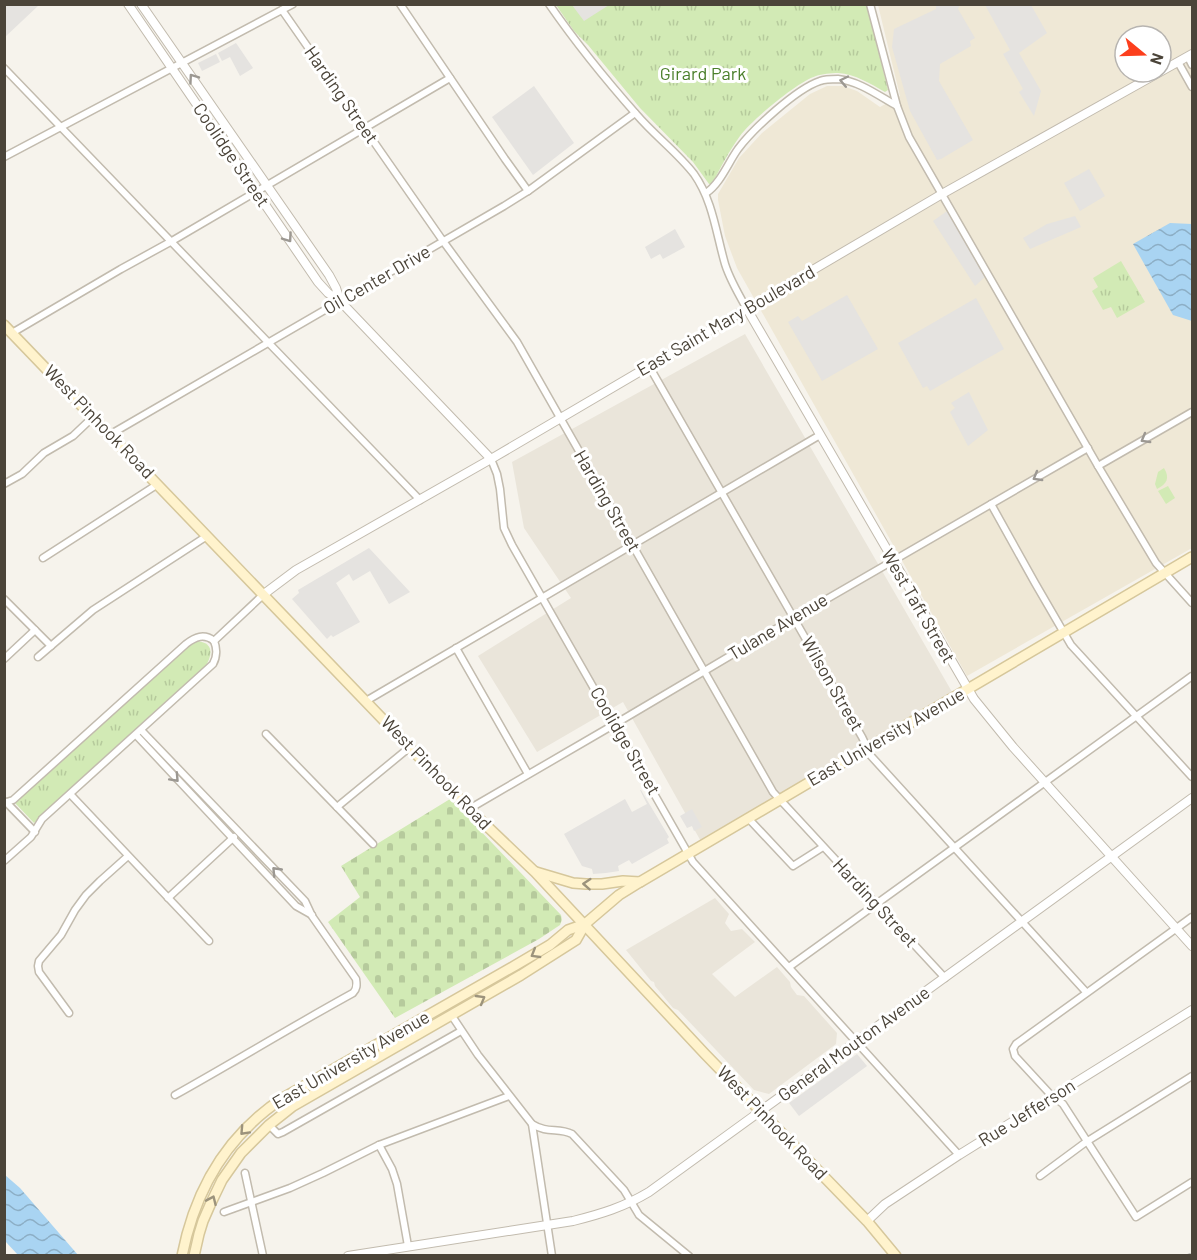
<svg xmlns="http://www.w3.org/2000/svg" width="1197" height="1260" font-family="Barlow,sans-serif">
  <style>
    .residential { fill: #eae5da }
    .education { fill: #efe8d6; fill-rule: evenodd }
    .grass { fill: #d2eab5 }
    .cemetery { fill: url(#cemetery-stones) }
    .park { fill: url(#park-tufts) }
    .parking { fill: #e5e3e0 }
    .water { fill: url(#water-waves) }
    .lines { fill: none; stroke-linecap: round; stroke-linejoin: round }
    .minor-casing { stroke: #c2bbae; stroke-width: 9 }
    .tertiary-casing { stroke: #c2bbae; stroke-width: 10 }
    .secondary-casing { stroke: #d6c79b; stroke-width: 12 }
    .minor { stroke: #fff; stroke-width: 6 }
    .tertiary { stroke: #fff; stroke-width: 8 }
    .secondary { stroke: #fff3cd; stroke-width: 9 }
    .rail { stroke: #9a9a9a; stroke-width: 2; stroke-dasharray: 8 8; stroke-linecap: butt }
    .oneway { stroke: #9c9892 }
    .oneway2 { stroke: #9c937c }
    .labels { text-anchor: middle; stroke-width: 6; stroke-linejoin: round; paint-order: stroke }
    .park-label { font-size: 18px; fill: #4a7f2a; stroke: #fff }
    .street-label { font-size: 18px; fill: #4b4439; stroke: #fff }
  </style>
  <defs>
    <pattern id="cemetery-stones" width="16" height="16" patternUnits="userSpaceOnUse" patternTransform="scale(1.5)"><rect width="16" height="16" fill="#d2eab5"/><path d="M2 7V4a2 2 0 0 1 4 0v3zM10 15v-3a2 2 0 0 1 4 0v3z" fill="#b6ca9c"/></pattern>
    <pattern id="park-tufts" width="24" height="20" patternUnits="userSpaceOnUse" patternTransform="scale(1.5)"><rect width="24" height="20" fill="#d2eab5"/><path d="M3 7l-1-3M5 7V3M7 7l1-3M15 17l-1-3M17 17v-4M19 17l1-3" fill="none" stroke="#b6ca9c"/></pattern>
    <pattern id="water-waves" width="16" height="10" patternUnits="userSpaceOnUse" patternTransform="scale(1.5)"><rect width="16" height="10" fill="#a9d4f2"/><path d="M0 5q4-4 8 0t8 0" fill="none" stroke="#8caec5"/></pattern>
  </defs>
  <rect width="100%" height="100%" fill="#f6f3ec"/>
  <g class="residential">
    <path d="M745,334l210,363 -252,148 -80,-143 -86,50 -59,-96 93,-58 -47,-70 -12,-66z"/>
    <path d="M715,898l14,16 -4,9 6,8 11,-2 13,13 -43,32 23,23 42,-30 13,15 1,5 6,8 7,1 33,37 -1,11 -67,50 -15,-4 -76,-80 -5,-2 -18,-22 -1,-4 -3,-1 -25,-31z"/>
  </g>
  <path class="education" d="M878,5h314v543l-225,128 -230,-408 -12,-32 -7,-36v-6l21,-36 23,-25 48,-39 17,-8h16l14,5 23,16 20,-11zM1125,36h36v36h-36z"/>
  <g class="grass">
    <path d="M1164,468c6,10 3,16 -7,21l-2,-5 3,-12z"/>
    <path d="M1168,486l7,12 -9,6 -8,-13z"/>
  </g>
  <path class="cemetery" d="M450,799l111,116 1,5 -2,5 -21,14 -144,79 -67,-96 32,-25 -19,-31z"/>
  <g class="park">
    <path d="M556,5h311l21,85 -3,2c-14,-8 -30,-18 -47,-19 -7,0 -16,1 -22,3 -19,6 -64,44 -76,60 -11,15 -19,31 -28,48h-3l-16,-22 -53,-54 -52,-63 -14,-14z"/>
    <path d="M1121,261l24,41 -28,16 -6,-11 -8,3 -11,-19 6,-4 -5,-9z"/>
    <path d="M196,641c18,1 17,14 9,26l-171,156 -19,-20 173,-158z"/>
  </g>
  <g class="parking">
    <path d="M5,4h33l1,1 -34,32z"/>
    <path d="M572,5h37l-25,16z"/>
    <path d="M936,5h24l-2,4 17,29 -5,3 1,5 -31,18 -1,17 34,59 -32,19 -4,1 -27,-49 -18,-64 2,-18 42,-20z"/>
    <path d="M985,5h46l16,28 -28,20 22,38 -7,25 -15,-24 4,-3 -20,-35 7,-4z"/>
    <path d="M236,43l17,25 -13,8 -10,-19 -8,4 -4,-8z"/>
    <path d="M216,54l4,8 -18,9 -4,-8z"/>
    <path d="M534,86l40,57 -41,32 -41,-58z"/>
    <path d="M1089,169l16,27 -25,15 -16,-28z"/>
    <path d="M950,209l37,66 -12,11 -42,-65z"/>
    <path d="M1075,216l6,11 -51,22 -7,-11 24,-14z"/>
    <path d="M675,229l10,18 -22,12 -3,-5 -9,5 -6,-12z"/>
    <path d="M847,295l31,54 -56,32 -34,-59 10,-6 4,5z"/>
    <path d="M976,298l28,51 -74,42 -3,-5 -4,2 -25,-45z"/>
    <path d="M969,392l19,38 -20,16 -18,-34 5,-4 -4,-5z"/>
    <path d="M369,548l41,44 -21,12 -19,-33 -17,10 -4,-7 -13,9 24,39 -27,15 -2,-2 -4,4 -35,-40 7,-6 -1,-3z"/>
    <path d="M640,790h1l28,47 -2,2 2,4 -37,21 -3,-4 -11,6 1,5 -13,2 -13,1 -1,-5 -10,-3 -18,-32 61,-35 7,13 15,-8z"/>
    <path d="M692,809l10,18 -8,4 -2,-5 -5,2 -7,-12z"/>
    <path d="M857,1054l10,12 -68,50 -10,-13z"/>
  </g>
  <g class="water">
    <path d="M1170,223l22,1v97l-19,-6 -40,-71z"/>
    <path d="M5,1175l15,13 58,67h-60l-13,-14z"/>
  </g>
  <g class="lines">
    <defs>
      <g id="minor">
        <path d="M400,4l105,155 23,32"/>
        <path d="M549,4c27,39 57,76 88,111 18,21 41,38 57,59 19,27 22,59 31,90 5,16 14,31 22,45"/>
        <path d="M870,4l27,102 12,31 189,329 58,97 36,40"/>
        <path d="M282,10l161,231 74,101 256,450 172,186"/>
        <path d="M1188,57l4,8"/>
        <path d="M1178,62l14,25"/>
        <path d="M4,68l416,432"/>
        <path d="M4,157l289,-153"/>
        <path d="M706,193c14,-9 22,-30 32,-44 15,-20 58,-60 82,-68 5,-2 12,-2 18,-2 21,2 41,17 59,27"/>
        <path d="M12,333l109,-64 51,-28 278,-163"/>
        <path d="M649,366l213,371 9,19 215,236"/>
        <path d="M111,434l393,-228 24,-15 107,-78"/>
        <path d="M491,459l6,15 3,15 4,39 8,17 181,317 266,293"/>
        <path d="M1098,466l94,-54"/>
        <path d="M4,484l18,-10 22,-21 29,-17 20,-19"/>
        <path d="M991,504l44,79 36,62 121,132"/>
        <path d="M43,558l115,-74"/>
        <path d="M4,599l47,47"/>
        <path d="M214,641l50,-47"/>
        <path d="M456,648l72,126"/>
        <path d="M38,657l55,-47 114,-74"/>
        <path d="M4,659l31,-29"/>
        <path d="M366,701l454,-266"/>
        <path d="M141,730l164,171 7,15 44,63c1,6 1,10 -3,14 -60,33 -119,69 -178,102"/>
        <path d="M266,734l107,110"/>
        <path d="M136,735l160,171 16,9"/>
        <path d="M71,795l138,146"/>
        <path d="M6,802l29,30"/>
        <path d="M4,803l9,-3 173,-156c9,-7 18,-11 28,-3"/>
        <path d="M337,807l73,-60"/>
        <path d="M469,809l146,-85 179,-106 294,-170"/>
        <path d="M748,818l45,48 30,-19"/>
        <path d="M4,861l27,-24 11,-18 171,-155c4,-7 4,-16 1,-23"/>
        <path d="M168,898l66,-61"/>
        <path d="M1192,917l-176,127 -3,5 2,7 35,38 13,10 73,113 56,-35"/>
        <path d="M789,967l403,-291"/>
        <path d="M69,1013l-30,-41 -1,-6 1,-5 22,-26 14,-25 11,-15 14,-14 28,-25"/>
        <path d="M452,1016l26,39 54,69c16,10 26,3 40,10l52,56 15,25 50,41"/>
        <path d="M532,1124l20,132"/>
        <path d="M269,1125l9,9 5,-2 178,-101"/>
        <path d="M379,1145l13,24 5,15 11,62"/>
        <path d="M245,1173l18,83"/>
        <path d="M1040,1176l46,-34 106,-66"/>
        <path d="M224,1212l66,-24 33,-15 56,-28 130,-49"/>
      </g>
      <g id="tertiary">
        <path d="M128,4l190,278 10,11 12,8 151,158"/>
        <path d="M141,4l188,271 7,13 4,13"/>
        <path d="M747,309l227,390 39,48 179,199"/>
        <path d="M264,594l32,-24 195,-111 451,-265 250,-140"/>
        <path d="M867,1221l18,-17 74,-49 233,-145"/>
        <path d="M348,1256l225,-35c28,-7 51,-14 76,-29l543,-394"/>
      </g>
      <g id="secondary">
        <path d="M4,325l465,484 66,63 170,182 162,167 29,35"/>
        <path d="M536,872l37,11 13,1h16l21,-3 17,1"/>
        <path d="M182,1256c13,-66 45,-121 101,-158l233,-133 34,-20 18,-15 17,-6"/>
        <path d="M194,1256l5,-22 4,-13 7,-16 12,-25 19,-27 28,-28 24,-19 228,-131 55,-35 9,-16 34,-29 21,-13 552,-325"/>
      </g>
    </defs>
    <use href="#minor" class="minor-casing"/>
    <use href="#tertiary" class="tertiary-casing"/>
    <use href="#secondary" class="secondary-casing"/>
    <use href="#minor" class="minor"/>
    <use href="#tertiary" class="tertiary"/>
    <use href="#secondary" class="secondary"/>
    <path class="rail" d="M1183,1256l9,-2"/>
  </g>
  <defs><path id="oneway-chevron" d="M-2-3.5L2.5 0L-2 3.5" fill="none" stroke-width="1.6" stroke-linecap="round" stroke-linejoin="round" transform="scale(1.5)"/></defs>
  <g class="oneway">
    <use href="#oneway-chevron" transform="translate(193 78) rotate(-125)"/>
    <use href="#oneway-chevron" transform="translate(844 81) rotate(-168)"/>
    <use href="#oneway-chevron" transform="translate(288 238) rotate(55)"/>
    <use href="#oneway-chevron" transform="translate(1145 439) rotate(150)"/>
    <use href="#oneway-chevron" transform="translate(1037 477) rotate(150)"/>
    <use href="#oneway-chevron" transform="translate(175 778) rotate(47)"/>
    <use href="#oneway-chevron" transform="translate(276 871) rotate(-134)"/>
  </g>
  <g class="oneway2">
    <use href="#oneway-chevron" transform="translate(587 884) rotate(-176)"/>
    <use href="#oneway-chevron" transform="translate(535 954) rotate(149)"/>
    <use href="#oneway-chevron" transform="translate(481 999) rotate(-30)"/>
    <use href="#oneway-chevron" transform="translate(244 1131) rotate(133)"/>
    <use href="#oneway-chevron" transform="translate(212 1200) rotate(-66)"/>
  </g>
  <g class="labels">
    <g class="park-label">
      <text x="703" y="80">Girard Park</text>
    </g>
    <g class="street-label">
      <text transform="translate(341 95) rotate(55)" y="6">Harding Street</text>
      <text transform="translate(231 155) rotate(56)" y="6">Coolidge Street</text>
      <text transform="translate(377 280) rotate(-30)" y="6">Oil Center Drive</text>
      <text transform="translate(726 321) rotate(-30)" y="6">East Saint Mary Boulevard</text>
      <text transform="translate(99 422) rotate(46)" y="6">West Pinhook Road</text>
      <text transform="translate(607 501) rotate(60)" y="6">Harding Street</text>
      <text transform="translate(918 606) rotate(60)" y="6">West Taft Street</text>
      <text transform="translate(778 627) rotate(-31)" y="6">Tulane Avenue</text>
      <text transform="translate(832 684) rotate(60)" y="6">Wilson Street</text>
      <text transform="translate(886 737) rotate(-30)" y="6">East University Avenue</text>
      <text transform="translate(625 741) rotate(60)" y="6">Coolidge Street</text>
      <text transform="translate(436 773) rotate(46)" y="6">West Pinhook Road</text>
      <text transform="translate(875 903) rotate(47)" y="6">Harding Street</text>
      <text transform="translate(854 1044) rotate(-36)" y="6">General Mouton Avenue</text>
      <text transform="translate(351 1060) rotate(-30)" y="6">East University Avenue</text>
      <text transform="translate(1027 1113) rotate(-32)" y="6">Rue Jefferson</text>
      <text transform="translate(772 1123) rotate(46)" y="6">West Pinhook Road</text>
    </g>
  </g>
  <rect width="1197" height="1260" fill="none" stroke="#4b4439" stroke-width="12"/>
  <g transform="translate(1143 54) rotate(109)"><circle r="28" fill="#ffffff" stroke="#b7b4b0" stroke-width="1.5"/>
  <path d="M0-4.5L10 22L0 15L-10 22Z" fill="#fc3f1d"/>
  <text y="-9" font-size="16" font-weight="bold" text-anchor="middle" fill="#4b4439">N</text>
  </g>
</svg>
